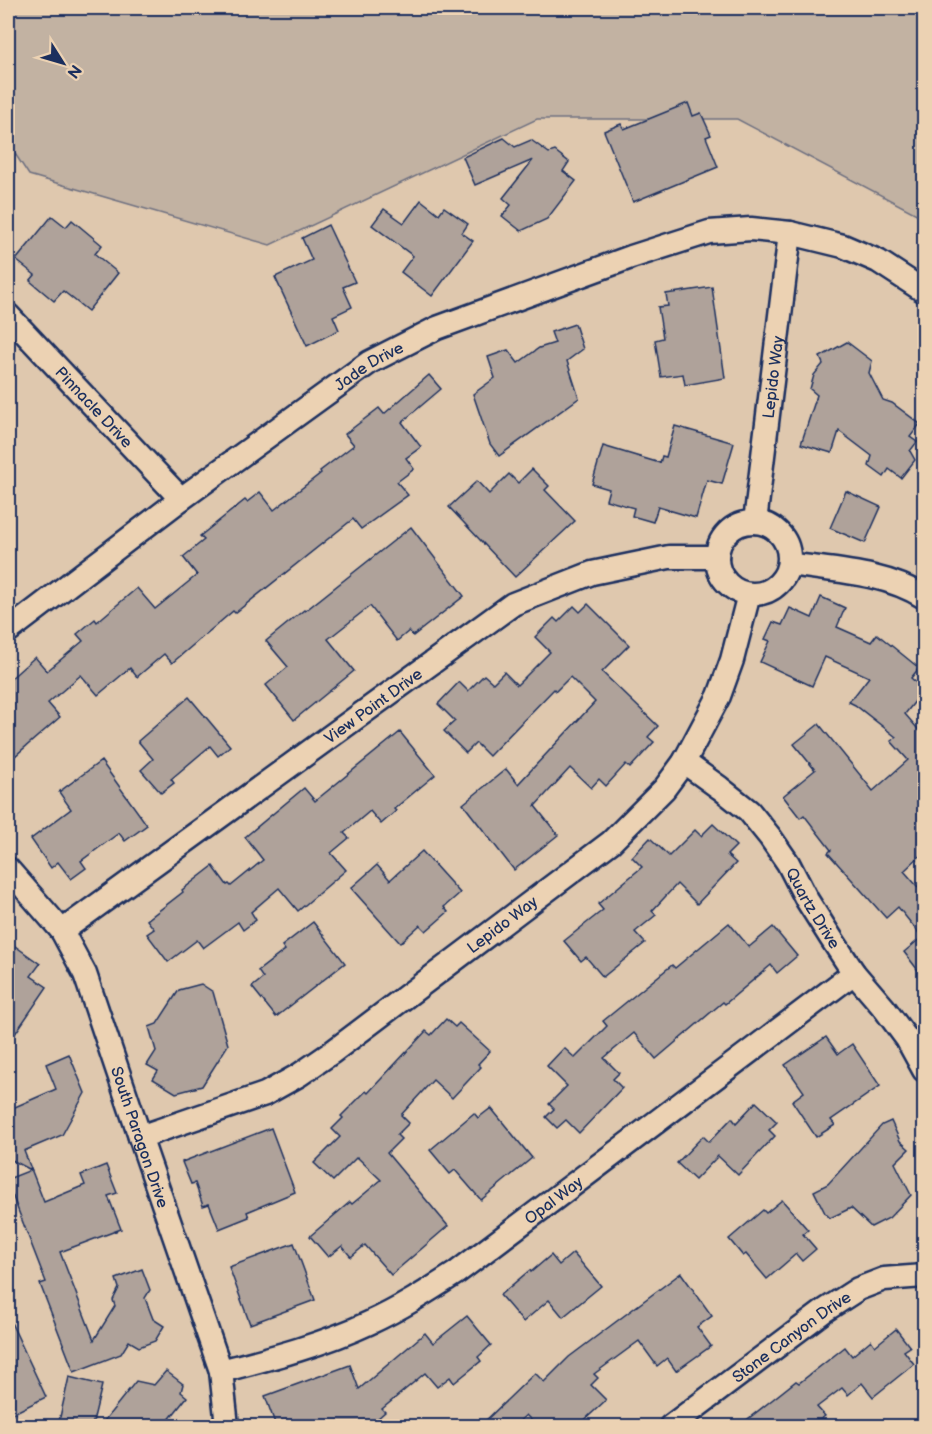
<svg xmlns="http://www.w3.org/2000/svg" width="932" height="1434" font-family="'Balsamiq Sans',sans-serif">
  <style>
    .green { fill: #c2b2a2; stroke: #6e7080; stroke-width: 1.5 }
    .building { fill: #afa29a; stroke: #1b2f5e; stroke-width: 1.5 }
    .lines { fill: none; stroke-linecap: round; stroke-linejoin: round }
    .minor-casing { stroke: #1b2f5e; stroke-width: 27 }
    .minor { stroke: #ecd2b3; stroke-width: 22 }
    .labels { text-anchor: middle; stroke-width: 5; stroke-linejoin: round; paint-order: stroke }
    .street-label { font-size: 16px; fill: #1b2f5e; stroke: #ecd2b3 }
  </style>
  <rect width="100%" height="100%" fill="#dfc8ae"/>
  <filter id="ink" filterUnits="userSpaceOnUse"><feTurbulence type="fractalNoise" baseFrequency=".0167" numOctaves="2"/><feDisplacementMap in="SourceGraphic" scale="12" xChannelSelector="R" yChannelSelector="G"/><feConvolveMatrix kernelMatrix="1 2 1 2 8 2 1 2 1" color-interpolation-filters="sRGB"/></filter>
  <g filter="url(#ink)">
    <path class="green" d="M8,8h916v210l-187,-99h-200l-267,126 -241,-70 -21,-32z"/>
    <g class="building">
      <path d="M688,103l5,13 8,-3 10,22 -5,2 12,30 -85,35 -29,-71 17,-7 3,5z"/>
      <path d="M504,138l11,9 16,-7 18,13 6,-2 14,11 -6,9 13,10 -29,38 -26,12 -19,-15 9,-11 -8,-7 30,-38 -58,25 -12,-28z"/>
      <path d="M421,200l18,14 5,-7 24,17 -6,9 11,8 -41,55 -31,-24 12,-16 -41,-31 12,-16 20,14z"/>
      <path d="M52,216l14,11 6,-7 30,25 -7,9 23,19 -30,38 -25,-20 -9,10 -24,-20 5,-6 -19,-15z"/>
      <path d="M328,225l27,57 -12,5 9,20 -19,9 6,14 -32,16 -32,-69 37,-17 -10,-22z"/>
      <path d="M712,287l13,91 -40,7 -2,-11 -22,3 -6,-37 8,-2 -5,-31 10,-1 -2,-12z"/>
      <path d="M575,324l8,25 -16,12 12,37 -80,58 -9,-12 -17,-50 22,-16 -7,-21 20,-7 10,13 21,-15 16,-5 -4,-11z"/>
      <path d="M847,342l25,19 -3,12 14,27 9,3 28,21 -10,13 7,5 -7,9 5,9 -14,18 -12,-9 -5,8 -15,-11 3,-10 -33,-25 -7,22 -31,-9 16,-49 -7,-6 4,-14 9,-11 -3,-7z"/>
      <path d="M429,375l12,14 -39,33 19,25 -15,11 8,11 -17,13 11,13 -47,34 -8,-10 -118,94 -2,-2 -61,52 -8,-9 -27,23 -7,-9 -32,27 -17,-20 -33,28 12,14 -52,45v-81l27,-24 12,14 36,-30 -6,-7 18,-15 2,3 40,-34 18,21 42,-34 -14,-18 21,-17 -4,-4 45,-36 2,2 13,-10 14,18 47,-37 -1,-2 34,-26 -9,-11 34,-26 5,6z"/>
      <path d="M675,426l59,17 -12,41 -15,-4 -11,38 -38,-11 -5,15 -21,-6 2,-8 -28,-8 3,-11 -17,-5 11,-38 57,17 2,-7 4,1z"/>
      <path d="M532,469l17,17 -4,4 30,31 -60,56 -66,-70 28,-26 12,13 20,-20 9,9z"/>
      <path d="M846,491l35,16 -16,36 -35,-15z"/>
      <path d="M411,527l53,69 -51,40 -4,-5 -12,10 -27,-35 -42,33 26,32 -60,49 -28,-35 22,-18 -22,-26 38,-31 1,1z"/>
      <path d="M821,597l24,11 -8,19 34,15 6,-8 42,34 -8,10 13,12 -19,24 19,22v116l-20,19 20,23v84l-20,-26 18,-15 -24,-30 -12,11 -58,-65 3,-3 -27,-35 -4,3 -17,-22 32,-26 -21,-26 25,-20 54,67 35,-31 -17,-19 5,-4 -41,-32 -6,-3 1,-1 -1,-1 6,-5 14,-18 -44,-20 -13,29 -52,-24 10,-21 -5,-2 8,-17 9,3 8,-17 22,10z"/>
      <path d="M588,604l41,41 -27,27 56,54 -10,11 6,5 -24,26 -4,-4 -20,22 -7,-7 -8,9 -21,-20 -35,38 23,29 -44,35 -51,-66 43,-35 12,15 77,-82 -25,-25 -14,14 -2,-2 -65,67 -13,-13 -10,10 -22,-22 11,-10 -17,-17 21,-22 9,9 16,-16 9,8 11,-11 13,13 33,-33 -15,-15 19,-19 4,4 16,-16 6,6z"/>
      <path d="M189,697l41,49 -12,10 -8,-10 -39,33 3,4 -13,10 -20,-23 12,-11 -15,-18z"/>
      <path d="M400,732l35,43 -41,34 2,2 -15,13 -11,-13 -26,22 5,5 -18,15 15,17 -48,41 -19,-23 -28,24 5,8 -13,10 -5,-8 -35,26 -6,-8 -29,22 -21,-28 7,-5 -7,-9 36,-28 -1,-2 31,-24 14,19 2,-1 2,2 32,-26 -18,-23 59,-49 11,13z"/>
      <path d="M101,761l46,64 -22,16 -6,-8 -38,28 5,7 -15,11 -13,-17 -7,6 -20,-29 40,-30 -12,-17z"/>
      <path d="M713,824l23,22 -9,9 9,8 -39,41 -20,-20 -25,27 4,4 -21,17 10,11 -42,34 -17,-20 -5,4 -17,-20 39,-31 -5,-6 44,-37 -10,-10 18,-19 19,18 26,-26 6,6z"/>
      <path d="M422,851l38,42 -16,14 4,5 -22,19 -6,-6 -20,18 -49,-55 26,-23 13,15z"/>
      <path d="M313,922l32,41 -69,54 -24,-30 11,-9 -5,-7 27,-21 -3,-4z"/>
      <path d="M729,923l20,24 24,-20 24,29 -20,17 -6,-8 -46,39 -2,-2 -67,57 -22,-26 -30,25 15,15 -6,6 9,9 -43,45 -13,-13 -9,8 -11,-11 8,-8 -5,-5 18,-18 -20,-20 17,-18 11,10 32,-32 -4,-5 69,-56 3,3z"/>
      <path d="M8,941l32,23 -9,12 16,11 -39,57z"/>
      <path d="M201,984l12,8 15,53 -26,41 -26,7 -23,-14 5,-8 -11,-6 9,-14 -7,-24 8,-3 22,-34z"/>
      <path d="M446,1019l9,8 4,-4 31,28 -12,13 3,3 -29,31 -19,-18 -32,35 8,8 -12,12 4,4 -14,14 61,73 -57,49 -26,-30 -14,12 -9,-11 -14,11 -18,-21 40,-34 2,2 29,-24 -24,-23 -24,24 -19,-18 26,-26 -8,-8 11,-11 -2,-2 25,-25 2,2 58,-62 5,4z"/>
      <path d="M826,1037l12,17 14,-10 28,42 -49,34 4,5 -19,12 -24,-36 12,-9 -19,-27z"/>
      <path d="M69,1054l16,39 -23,42 -38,16 20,51 41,-17 -4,-10 25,-10 11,28 -9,3 13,33 -61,23 34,88 21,-34 -2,-6 6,-12 -3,-9 26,-10 8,21 -5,8 8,21 11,7 -9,15 -16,6 -10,-6 -8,13 -47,18 -34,-88 6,-2 -38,-98v-5l23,-9 -23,-12v-48l48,-21 -10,-25z"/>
      <path d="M756,1102l21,20 -8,8 6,6 -37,39 -20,-19 -23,24 -18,-17 26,-27 6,6 23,-24 4,5z"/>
      <path d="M491,1108l41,50 -51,42 -26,-30 -5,4 -20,-24 44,-37 4,5z"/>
      <path d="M891,1121l9,20 9,8 -14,14 16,32 -22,23 -18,9 -20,-19 -21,10 -5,-5 -11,-22 14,-7 54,-59z"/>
      <path d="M271,1128l24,64 -48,20 2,5 -30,12 -10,-25 -6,2 -8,-23 -4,1 -9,-22z"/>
      <path d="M782,1200l26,30 -5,4 13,15 -14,12 -6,-7 -29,25 -21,-25 -3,2 -14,-17 34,-29 3,3z"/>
      <path d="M294,1243l21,57 -65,24 -21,-57z"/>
      <path d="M573,1253l28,33 -38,31 -14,-17 -26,22 -23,-27 30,-25 1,2 20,-17 8,10z"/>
      <path d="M681,1273l31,43 -15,11 14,19 -35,25 -9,-13 -10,8 -18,-25 -45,33 4,4 -7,7 15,15 -28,26h-41l-11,-11 -12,11h-34l55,-53 9,9 25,-25z"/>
      <path d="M8,1316l38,81 -38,19z"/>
      <path d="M467,1316l24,29 -13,12 3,4 -27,22 -4,-6 -13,10 -12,-14 -43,36 3,3 -16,14h-93l-11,-30 85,-31 9,24 66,-56 8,10z"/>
      <path d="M896,1329l14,18 -6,4 10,13 -41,33 -11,-14 -14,12 -6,-7 -25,19 8,9 -13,10h-73l57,-45 3,2 46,-36 7,9 19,-16 4,6z"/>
      <path d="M166,1371l17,13 -2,8 6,5 -23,29h-64l36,-45 18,4z"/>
      <path d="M69,1377l33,8 -10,41h-34z"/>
    </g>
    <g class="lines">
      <defs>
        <g id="minor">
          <path id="s1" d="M8,315l173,184"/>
          <path id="s2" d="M755,522l35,-289"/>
          <circle cx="753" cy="558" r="36"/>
          <path d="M789,564c46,7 95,8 135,33"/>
          <path id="s3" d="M8,631l173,-132 189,-137 67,-34 194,-71 78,-25 42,-3 39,4 53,13 35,15 46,30"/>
          <path id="s4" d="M684,762l36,26 29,23 21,26 18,26 19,37 24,38 23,35 30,35 23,31 17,31"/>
          <path id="s5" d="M8,869l54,62 23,43 55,163 81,234 6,55"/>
          <path id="s6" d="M62,931l451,-327 79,-31 77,-16h48"/>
          <path id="s7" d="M140,1137l125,-43 34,-19 32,-22 280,-211 53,-53 20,-27 35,-66 13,-36 17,-66"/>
          <path id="s8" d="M221,1371c50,-13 101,-26 148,-48 31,-14 59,-32 87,-50l398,-300"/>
          <path id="s9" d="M671,1426l153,-115 34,-22 26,-10 40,-3"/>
        </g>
      </defs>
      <use href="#minor" class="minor-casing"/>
      <use href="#minor" class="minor"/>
    </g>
  </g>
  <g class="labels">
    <g class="street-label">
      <text dy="6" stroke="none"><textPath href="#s3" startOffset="448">Jade Drive</textPath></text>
      <text dy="6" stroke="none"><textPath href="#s2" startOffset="146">Lepido Way</textPath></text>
      <text dy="6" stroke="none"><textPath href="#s1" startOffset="126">Pinnacle Drive</textPath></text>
      <text dy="6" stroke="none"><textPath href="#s6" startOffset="384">View Point Drive</textPath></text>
      <text dy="6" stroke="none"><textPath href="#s4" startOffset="198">Quartz Drive</textPath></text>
      <text dy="6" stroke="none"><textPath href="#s7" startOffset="424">Lepido Way</textPath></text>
      <text dy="6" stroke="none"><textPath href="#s5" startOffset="303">South Paragon Drive</textPath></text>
      <text dy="6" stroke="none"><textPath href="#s8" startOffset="378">Opal Way</textPath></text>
      <text dy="6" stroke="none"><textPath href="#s9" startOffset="150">Stone Canyon Drive</textPath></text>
    </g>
  </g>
  <rect width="932" height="1434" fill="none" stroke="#ecd2b3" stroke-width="30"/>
  <rect x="15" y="15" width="902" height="1404" fill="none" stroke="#1b2f5e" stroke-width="2" filter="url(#ink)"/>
  <g transform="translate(63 63) rotate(127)" stroke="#ecd2b3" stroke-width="4.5" paint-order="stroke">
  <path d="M0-4.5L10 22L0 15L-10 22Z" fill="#1b2f5e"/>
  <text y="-9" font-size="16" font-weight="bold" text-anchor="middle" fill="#1b2f5e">N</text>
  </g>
</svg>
